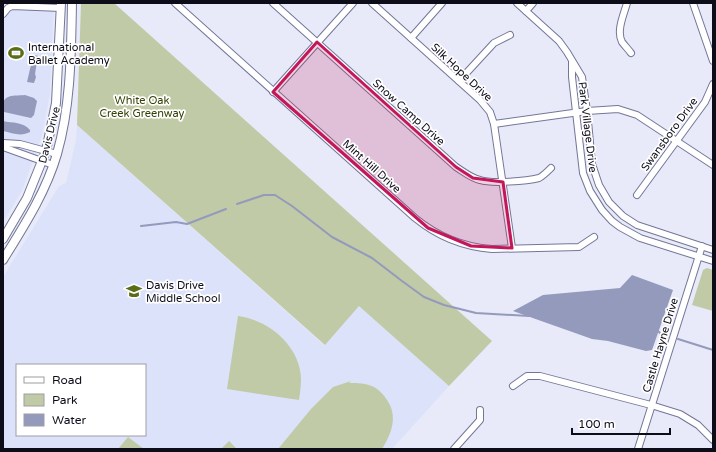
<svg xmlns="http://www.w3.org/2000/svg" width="716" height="452" font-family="'Varela Round',sans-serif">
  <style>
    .built { fill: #dde2fb; fill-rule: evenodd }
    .green { fill: #c0caa6 }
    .water { fill: #949abc }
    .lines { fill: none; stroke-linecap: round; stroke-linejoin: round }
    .stream { stroke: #949abc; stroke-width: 2 }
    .minor-casing { stroke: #727797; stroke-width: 8 }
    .major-casing { stroke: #727797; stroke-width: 10 }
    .minor { stroke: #fff; stroke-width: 6 }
    .major { stroke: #fff; stroke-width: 8 }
    .marked { fill: #c2185b; fill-opacity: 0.2; stroke: #c2185b; stroke-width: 3; stroke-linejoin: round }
    .labels { text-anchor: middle; stroke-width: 3.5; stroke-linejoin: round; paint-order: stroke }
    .poi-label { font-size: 11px; fill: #0c0d19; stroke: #fff; text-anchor: start }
    .street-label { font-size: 11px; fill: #0c0d19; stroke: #fff }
    .park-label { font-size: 11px; fill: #354104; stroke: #fff }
  </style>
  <rect width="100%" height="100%" fill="#e8eaf9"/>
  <g class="built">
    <path d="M3,3h51l-4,91 -8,41 -20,56 -19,31z"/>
    <path d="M77,125l247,220 35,-40 90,81 -57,63h-389v-172l56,-91 7,-3 10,-43zM17,365h128v70h-128z"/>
  </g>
  <g class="green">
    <path d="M81,3h33l378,338 -43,45 -90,-80 -34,39 -248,-220z"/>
    <path d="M707,268l6,2v41l-21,-6 11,-35z"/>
    <path d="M238,316c31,4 62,30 63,63 0,7 -1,14 -2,21l-72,-11z"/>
    <path d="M351,381l-2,2c9,0 17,0 25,4 5,3 10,8 13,13 11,16 5,33 -5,49h-104l33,-40 22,-22z"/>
    <path d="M128,437l16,12h-26z"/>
    <path d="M229,441l8,8h-16z"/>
  </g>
  <g class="water">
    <path d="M35,55l3,1 -3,18 1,3 -2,6 -7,-1 6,-26z"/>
    <path d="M25,95l9,3 3,3 -3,14 -3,3 -27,-6c-4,-18 7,-16 21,-17z"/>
    <path d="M3,121c9,2 21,1 27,9v2c-9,5 -18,1 -27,-1z"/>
    <path d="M632,275l41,15 -21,60 -6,1 -38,-10 -16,-2 -79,-28 30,-16 77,-7z"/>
  </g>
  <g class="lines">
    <g class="stream">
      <path d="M237,204l27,-9h11l17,11 40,31 40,21 30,23 22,16 20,8 32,8 53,3"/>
      <path d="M141,226l35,-4 11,2 39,-15"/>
      <path d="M658,331l5,5"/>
      <path d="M678,339l35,11"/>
    </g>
    <defs>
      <g id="minor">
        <path d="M175,3l240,215c22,18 49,29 77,31l87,-2 15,-10"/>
        <path d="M273,3l183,164c8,5 15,11 24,13 12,4 47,1 59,-2 4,-2 9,-7 12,-10"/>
        <path d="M372,3l108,97 10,12 4,12 18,124"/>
        <path d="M517,3l42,38 8,11 15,25 5,34 5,53 7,21 10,17 14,14 14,9 76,25"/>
        <path d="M627,3c-3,11 -11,28 -5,39 3,4 6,7 9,11"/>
        <path d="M693,3l20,58"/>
        <path d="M526,11l7,-8"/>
        <path d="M3,14l5,-6 4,-2 49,2"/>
        <path d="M411,38l31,-35"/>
        <path d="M572,62v15l11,96 7,18 12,19 10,11 8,6 20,11 73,23"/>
        <path d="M459,81l35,-38 16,-8"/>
        <path d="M273,92l80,-89"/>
        <path d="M494,124l93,-13 31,-2 19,6 76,50"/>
        <path d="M3,143l17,1 37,10"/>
        <path d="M3,147l50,18"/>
        <path d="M637,195l68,-93 8,-18"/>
        <path d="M513,386l14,-10h13l111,29 29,9 18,11 15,15"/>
        <path d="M454,449l26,-29v-10"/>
        <path d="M638,449l64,-203"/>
      </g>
      <g id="major">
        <path d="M3,239l24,-41 19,-47 10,-48 5,-100"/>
        <path d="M3,260c21,-34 43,-68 54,-106 14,-49 14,-100 15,-151"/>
      </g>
    </defs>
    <use href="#minor" class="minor-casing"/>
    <use href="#major" class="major-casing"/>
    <use href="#minor" class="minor"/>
    <use href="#major" class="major"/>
  </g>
  <path class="marked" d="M317,42l139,125 17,11 30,4 9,66 -41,-2 -43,-18 -155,-136z"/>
  <defs>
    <symbol id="stadium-bare" viewBox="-9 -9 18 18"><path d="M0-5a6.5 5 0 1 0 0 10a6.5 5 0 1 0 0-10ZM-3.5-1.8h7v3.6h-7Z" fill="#5c6d19" stroke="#fff" stroke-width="2.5" paint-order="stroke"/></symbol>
    <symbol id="school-bare" viewBox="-9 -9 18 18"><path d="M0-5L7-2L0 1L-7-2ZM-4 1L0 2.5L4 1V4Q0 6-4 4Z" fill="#5c6d19" stroke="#fff" stroke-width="2.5" paint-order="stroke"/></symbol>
  </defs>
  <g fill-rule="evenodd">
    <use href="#stadium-bare" x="5" y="42" width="22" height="22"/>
    <use href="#school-bare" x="123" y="280" width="22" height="22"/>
  </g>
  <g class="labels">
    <g class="poi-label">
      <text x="28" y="51">International<tspan x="28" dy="13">Ballet Academy</tspan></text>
      <text x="146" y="289">Davis Drive<tspan x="146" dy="13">Middle School</tspan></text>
    </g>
    <g class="street-label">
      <text transform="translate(462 72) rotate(43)" y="4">Silk Hope Drive</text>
      <text transform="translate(409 112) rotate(42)" y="4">Snow Camp Drive</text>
      <text transform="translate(588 127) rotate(83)" y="4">Park Village Drive</text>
      <text transform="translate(669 134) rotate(-54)" y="4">Swansboro Drive</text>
      <text transform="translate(49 135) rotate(-76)" y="4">Davis Drive</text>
      <text transform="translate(372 166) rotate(42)" y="4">Mint Hill Drive</text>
      <text transform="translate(660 345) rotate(-73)" y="4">Castle Hayne Drive</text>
    </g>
    <g class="park-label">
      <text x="142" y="104">White Oak<tspan x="142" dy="13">Creek Greenway</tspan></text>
    </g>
  </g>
  <rect width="716" height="452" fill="none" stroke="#0c0d19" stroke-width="8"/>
  <rect x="16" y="364" width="130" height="72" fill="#ffffff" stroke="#9e9ea3"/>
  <rect x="24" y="377" width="20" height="6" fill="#ffffff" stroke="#9e9ea3"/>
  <text x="52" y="384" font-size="12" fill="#0c0d19">Road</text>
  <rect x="24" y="394" width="20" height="12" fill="#c0caa6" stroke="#9e9ea3"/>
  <text x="52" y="404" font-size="12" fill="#0c0d19">Park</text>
  <rect x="24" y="414" width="20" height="12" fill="#949abc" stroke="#9e9ea3"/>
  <text x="52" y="424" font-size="12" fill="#0c0d19">Water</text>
  <path d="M572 428v6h98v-6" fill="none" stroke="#0c0d19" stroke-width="2"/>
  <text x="578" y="428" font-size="12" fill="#0c0d19" stroke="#ffffff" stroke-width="3" paint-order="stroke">100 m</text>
</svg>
